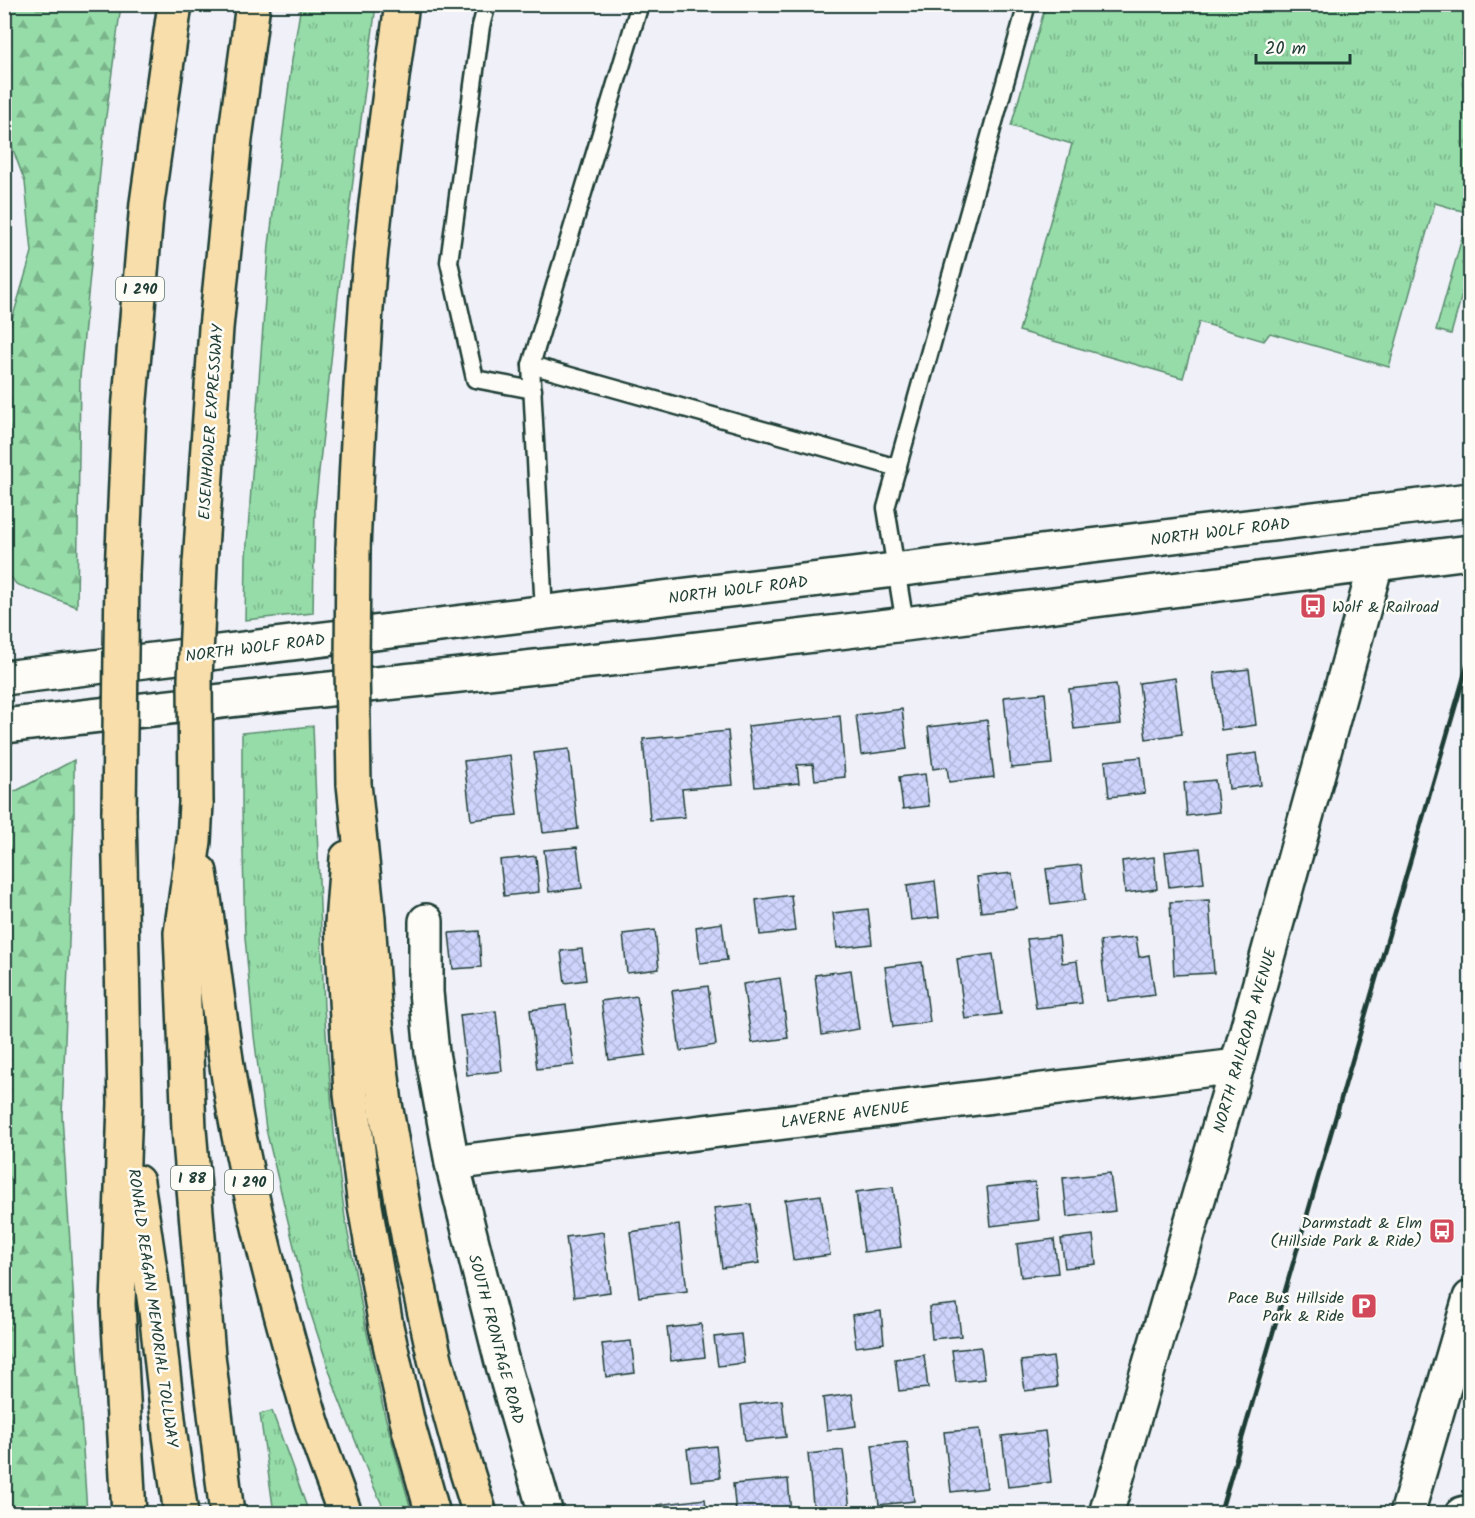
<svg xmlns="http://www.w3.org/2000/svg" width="1475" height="1518" font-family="Kalam,sans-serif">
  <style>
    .grass { fill: url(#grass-tufts); stroke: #5a8c6e; stroke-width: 1.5 }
    .forest { fill: url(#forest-firs); stroke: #5a8c6e; stroke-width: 1.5 }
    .building { fill: url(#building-cross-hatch); stroke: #1f3d34; stroke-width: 1.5 }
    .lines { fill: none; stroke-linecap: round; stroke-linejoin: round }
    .service-casing { stroke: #1f3d34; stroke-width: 21 }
    .minor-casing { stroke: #1f3d34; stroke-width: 38 }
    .secondary-casing { stroke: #1f3d34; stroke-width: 38 }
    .motorway-casing { stroke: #1f3d34; stroke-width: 38 }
    .service { stroke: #fdfcf7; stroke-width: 16 }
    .minor { stroke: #fdfcf7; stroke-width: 33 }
    .secondary { stroke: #fdfcf7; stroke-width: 33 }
    .motorway { stroke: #f8deab; stroke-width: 33 }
    .rail { stroke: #1f3d34; stroke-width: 4.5 }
    .motorway-bridge-casing { stroke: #1f3d34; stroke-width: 38; stroke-linecap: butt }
    .motorway-bridge { stroke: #f8deab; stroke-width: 33 }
    .labels { text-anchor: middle; stroke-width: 5; stroke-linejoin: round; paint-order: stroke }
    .shield { fill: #fdfcf7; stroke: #62766e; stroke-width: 1.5 }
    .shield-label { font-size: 15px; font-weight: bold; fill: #1f3d34 }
    .street-label { font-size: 16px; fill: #1f3d34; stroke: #fdfcf7 }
    .poi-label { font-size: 16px; fill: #1f3d34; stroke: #fdfcf7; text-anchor: end }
  </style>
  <defs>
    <pattern id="grass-tufts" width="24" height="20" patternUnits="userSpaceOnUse" patternTransform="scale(1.5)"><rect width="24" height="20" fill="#96dca9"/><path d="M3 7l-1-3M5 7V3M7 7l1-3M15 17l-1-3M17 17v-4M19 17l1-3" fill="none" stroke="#7ab48a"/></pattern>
    <pattern id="forest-firs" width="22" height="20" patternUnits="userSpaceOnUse" patternTransform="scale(1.5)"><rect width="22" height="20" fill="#96dca9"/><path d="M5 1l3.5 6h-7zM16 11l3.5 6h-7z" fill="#7ab48a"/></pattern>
    <pattern id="building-cross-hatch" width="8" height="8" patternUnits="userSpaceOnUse" patternTransform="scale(1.5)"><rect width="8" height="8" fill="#ced4fc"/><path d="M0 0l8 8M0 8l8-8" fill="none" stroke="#b0b7d9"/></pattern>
  </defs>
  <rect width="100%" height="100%" fill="#eff0f8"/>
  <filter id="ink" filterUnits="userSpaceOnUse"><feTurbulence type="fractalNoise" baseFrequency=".0167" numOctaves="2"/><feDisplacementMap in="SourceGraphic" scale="12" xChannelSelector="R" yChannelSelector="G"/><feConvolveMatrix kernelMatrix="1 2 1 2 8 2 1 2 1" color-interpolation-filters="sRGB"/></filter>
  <g filter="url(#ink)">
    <g class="grass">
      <path d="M1046,4l424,1v261l-19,68 -15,-4 33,-117 -34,-10 -46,164 -119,-34 -6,8 -65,-19 -16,56 -164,-47 53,-187 -61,-18z"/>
      <path d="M301,5h75l-38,291 -23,212 -2,105 -68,7 1,-63 23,-312 23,-185z"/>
      <path d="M313,726l11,282 10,125 11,85 19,101 21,97 27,97h-26l-14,-30 -35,-89 -29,-89 -42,-176 -12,-93 -9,-99 -3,-129v-75z"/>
      <path d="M272,1411l37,102h-35l-14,-99z"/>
    </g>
    <g class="forest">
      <path d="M10,5h111l-17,126 -24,246 -3,230 -61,-23 -11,-15v-226l27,-91 -7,-70 -20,-54 -1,-104z"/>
      <path d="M74,760v57l-12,298 25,398h-82v-720l13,-3z"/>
    </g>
    <g class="building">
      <path d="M1249,669l7,56 -35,5 -7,-57z"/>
      <path d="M1175,678l7,56 -36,5 -7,-56z"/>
      <path d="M1116,684l5,40 -47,5 -5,-40z"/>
      <path d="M1045,693l7,71 -41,4 -7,-71z"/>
      <path d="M902,709l5,40 -46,6 -5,-40z"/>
      <path d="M840,716l5,61 -30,3 -2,-16 -16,1 2,18 -44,4 -7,-61z"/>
      <path d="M987,720l7,57 -45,5 -2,-15 -14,2 -5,-42z"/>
      <path d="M728,731l5,54 -51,4 3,28 -35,3 -7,-81z"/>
      <path d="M569,749l9,80 -35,4 -9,-80z"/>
      <path d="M1257,753l4,32 -32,4 -3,-32z"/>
      <path d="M510,755l7,60 -46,5 -7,-59z"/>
      <path d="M1141,757l4,36 -36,4 -4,-36z"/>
      <path d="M925,774l4,32 -26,3 -4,-32z"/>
      <path d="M1215,780l4,32 -32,4 -3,-33z"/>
      <path d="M577,847l5,41 -33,4 -5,-42z"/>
      <path d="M1200,848l4,35 -35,4 -4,-35z"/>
      <path d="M536,856l3,36 -35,4 -4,-36z"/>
      <path d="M1154,857l3,32 -32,4 -3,-32z"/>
      <path d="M1081,865l4,35 -34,5 -5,-36z"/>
      <path d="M1012,873l4,35 -35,4 -4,-35z"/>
      <path d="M935,881l4,36 -28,3 -4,-35z"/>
      <path d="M791,895l4,36 -35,4 -4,-35z"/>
      <path d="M1209,900l5,73 -40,2 -4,-73z"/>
      <path d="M868,909l4,35 -35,4 -4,-35z"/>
      <path d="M722,923l5,37 -27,3 -4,-36z"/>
      <path d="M655,930l4,39 -32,4 -4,-39z"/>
      <path d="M479,931l2,36 -28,2 -4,-36z"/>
      <path d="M1059,936l3,27 15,-2 5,42 -46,5 -9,-69z"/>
      <path d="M1136,937l3,20 10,-2 6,40 -48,6 -7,-60z"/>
      <path d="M582,949l4,31 -21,3 -4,-32z"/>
      <path d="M993,954l8,60 -36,5 -8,-60z"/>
      <path d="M922,962l8,60 -37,5 -8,-60z"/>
      <path d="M851,970l8,59 -37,6 -7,-60z"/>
      <path d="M780,978l8,60 -36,5 -9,-59z"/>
      <path d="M708,986l8,59 -36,6 -8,-60z"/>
      <path d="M637,996l9,59 -37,5 -8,-59z"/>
      <path d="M566,1005l8,60 -37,4 -7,-59z"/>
      <path d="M496,1011l6,60 -35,4 -7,-60z"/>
      <path d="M1110,1173l5,38 -48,6 -4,-39z"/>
      <path d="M1035,1182l4,38 -48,6 -4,-39z"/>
      <path d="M893,1187l8,60 -37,5 -8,-60z"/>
      <path d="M821,1195l9,60 -37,5 -8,-60z"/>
      <path d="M751,1204l8,59 -37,5 -8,-60z"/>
      <path d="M679,1225l8,66 -48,6 -9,-65z"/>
      <path d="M603,1232l7,60 -36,5 -8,-60z"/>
      <path d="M1093,1235l3,29 -31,4 -4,-29z"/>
      <path d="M1054,1239l4,34 -37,4 -4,-33z"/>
      <path d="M957,1304l4,32 -29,3 -3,-32z"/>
      <path d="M881,1311l3,32 -28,4 -4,-32z"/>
      <path d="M701,1324l4,33 -34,4 -4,-33z"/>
      <path d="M741,1334l3,29 -26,3 -4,-29z"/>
      <path d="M631,1341l4,32 -29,4 -4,-33z"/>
      <path d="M981,1347l4,32 -29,3 -4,-32z"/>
      <path d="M924,1355l4,33 -29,3 -4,-32z"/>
      <path d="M1053,1357l4,30 -32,4 -4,-30z"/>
      <path d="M852,1394l4,32 -29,4 -4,-32z"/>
      <path d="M782,1400l4,37 -41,4 -4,-36z"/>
      <path d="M980,1429l7,59 -36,4 -7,-60z"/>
      <path d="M1045,1431l6,51 -43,5 -6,-51z"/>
      <path d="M907,1442l7,59 -35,4 -7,-60z"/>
      <path d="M716,1446l4,32 -29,3 -4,-32z"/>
      <path d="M843,1450l7,60 -36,4 -6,-60z"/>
      <path d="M788,1479l3,35h-55l-3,-30z"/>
      <path d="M705,1499l2,15h-49l-1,-9z"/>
    </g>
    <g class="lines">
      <defs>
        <g id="service">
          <path d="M487,4l-6,22 -32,236 26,117 58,11"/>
          <path d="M531,365l367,103"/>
          <path d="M544,612l-13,-247 109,-361"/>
          <path d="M905,624l-19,-116 141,-504"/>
        </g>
        <g id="minor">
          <path d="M426,921v71l6,61 20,110 50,199 44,152"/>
          <path d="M452,1163l785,-97"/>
          <path d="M1106,1514l131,-448 139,-502"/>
          <path d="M1407,1514l63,-216"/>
          <path d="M1462,1514l8,-2"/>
        </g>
        <g id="secondary">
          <path d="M4,678l1466,-178"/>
          <path d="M4,726l270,-31 391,-42 240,-29 565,-72"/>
        </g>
        <g id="motorway">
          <path d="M353,549c4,-93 8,-185 16,-278 8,-89 21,-178 33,-267"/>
          <path d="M200,564l16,-236 19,-189 18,-135"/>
          <path d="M122,574l7,-163 18,-208 28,-199"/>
          <path d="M354,784l14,135 6,86 11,99 25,142 25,113 24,87 21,68"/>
          <path d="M196,803l-2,38 -13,92 8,196 19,226 19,159"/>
          <path d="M119,812l6,291 -7,201 11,210"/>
          <path d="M347,858l-5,66 9,170 14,112 21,120 23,103 24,85"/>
          <path d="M200,872c15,95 23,190 43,283 18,89 42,177 68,264 10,32 23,63 34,95"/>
          <path d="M137,1182l19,129 14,125 11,78"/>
        </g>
      </defs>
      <use href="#service" class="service-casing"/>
      <use href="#minor" class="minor-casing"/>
      <use href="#secondary" class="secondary-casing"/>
      <use href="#motorway" class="motorway-casing"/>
      <use href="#service" class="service"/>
      <use href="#minor" class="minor"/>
      <use href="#secondary" class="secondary"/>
      <use href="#motorway" class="motorway"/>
      <path class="rail" d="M1220,1514l250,-858"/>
      <defs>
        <g id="motorway-bridge">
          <path d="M353,549l-1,116 2,119"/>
          <path d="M196,803l-1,-124 5,-115"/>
          <path d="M119,812l3,-238"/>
        </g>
      </defs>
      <use href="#motorway-bridge" class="motorway-bridge-casing"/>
      <use href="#motorway-bridge" class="motorway-bridge"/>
    </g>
  </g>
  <defs>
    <symbol id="bus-square" viewBox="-11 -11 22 22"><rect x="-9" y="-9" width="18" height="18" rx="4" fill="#d1495b" stroke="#fdfcf7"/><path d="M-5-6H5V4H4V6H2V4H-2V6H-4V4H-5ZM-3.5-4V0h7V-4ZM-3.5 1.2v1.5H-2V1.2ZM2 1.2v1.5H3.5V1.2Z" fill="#fff"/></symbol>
    <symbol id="parking-square" viewBox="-11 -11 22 22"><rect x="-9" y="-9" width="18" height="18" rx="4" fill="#d1495b" stroke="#fdfcf7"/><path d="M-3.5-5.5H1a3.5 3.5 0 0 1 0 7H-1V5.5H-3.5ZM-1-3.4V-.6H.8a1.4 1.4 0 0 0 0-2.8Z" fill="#fff"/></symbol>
  </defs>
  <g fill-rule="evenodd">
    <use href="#bus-square" x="1298" y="591" width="30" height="30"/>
    <use href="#bus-square" x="1427" y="1216" width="30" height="30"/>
    <use href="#parking-square" x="1349" y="1291" width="30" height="30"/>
  </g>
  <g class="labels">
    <g class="shield">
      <rect x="116" y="277" width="48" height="24" rx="4.5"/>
      <rect x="171" y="1166" width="42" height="24" rx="4.5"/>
      <rect x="225" y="1170" width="48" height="24" rx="4.5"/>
    </g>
    <g class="shield-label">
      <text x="140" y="294">I 290</text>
      <text x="192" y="1183">I 88</text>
      <text x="249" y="1187">I 290</text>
    </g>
    <g class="street-label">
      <text transform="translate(210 422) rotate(-86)" y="6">EISENHOWER EXPRESSWAY</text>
      <text transform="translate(1220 531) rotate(-7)" y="6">NORTH WOLF ROAD</text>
      <text transform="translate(738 589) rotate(-7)" y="6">NORTH WOLF ROAD</text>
      <text transform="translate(255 647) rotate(-7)" y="6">NORTH WOLF ROAD</text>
      <text transform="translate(1244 1040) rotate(-74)" y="6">NORTH RAILROAD AVENUE</text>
      <text transform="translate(845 1114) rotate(-7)" y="6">LAVERNE AVENUE</text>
      <text transform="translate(154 1308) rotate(82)" y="6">RONALD REAGAN MEMORIAL TOLLWAY</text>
      <text transform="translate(497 1339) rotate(75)" y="6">SOUTH FRONTAGE ROAD</text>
    </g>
    <g class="poi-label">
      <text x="1332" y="612" text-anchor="start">Wolf &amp; Railroad</text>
      <text x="1422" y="1228">Darmstadt &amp; Elm<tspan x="1422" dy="18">(Hillside Park &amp; Ride)</tspan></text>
      <text x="1344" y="1303">Pace Bus Hillside<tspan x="1344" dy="18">Park &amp; Ride</tspan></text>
    </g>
  </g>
  <rect width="1475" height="1518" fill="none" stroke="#fdfcf7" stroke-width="24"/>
  <rect x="12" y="12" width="1451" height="1494" fill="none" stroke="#1f3d34" stroke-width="2" filter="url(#ink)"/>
  <path d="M1256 54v9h94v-9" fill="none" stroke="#1f3d34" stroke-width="3"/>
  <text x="1265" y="54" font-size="18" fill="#1f3d34" stroke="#fdfcf7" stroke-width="4.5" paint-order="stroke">20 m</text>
</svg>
